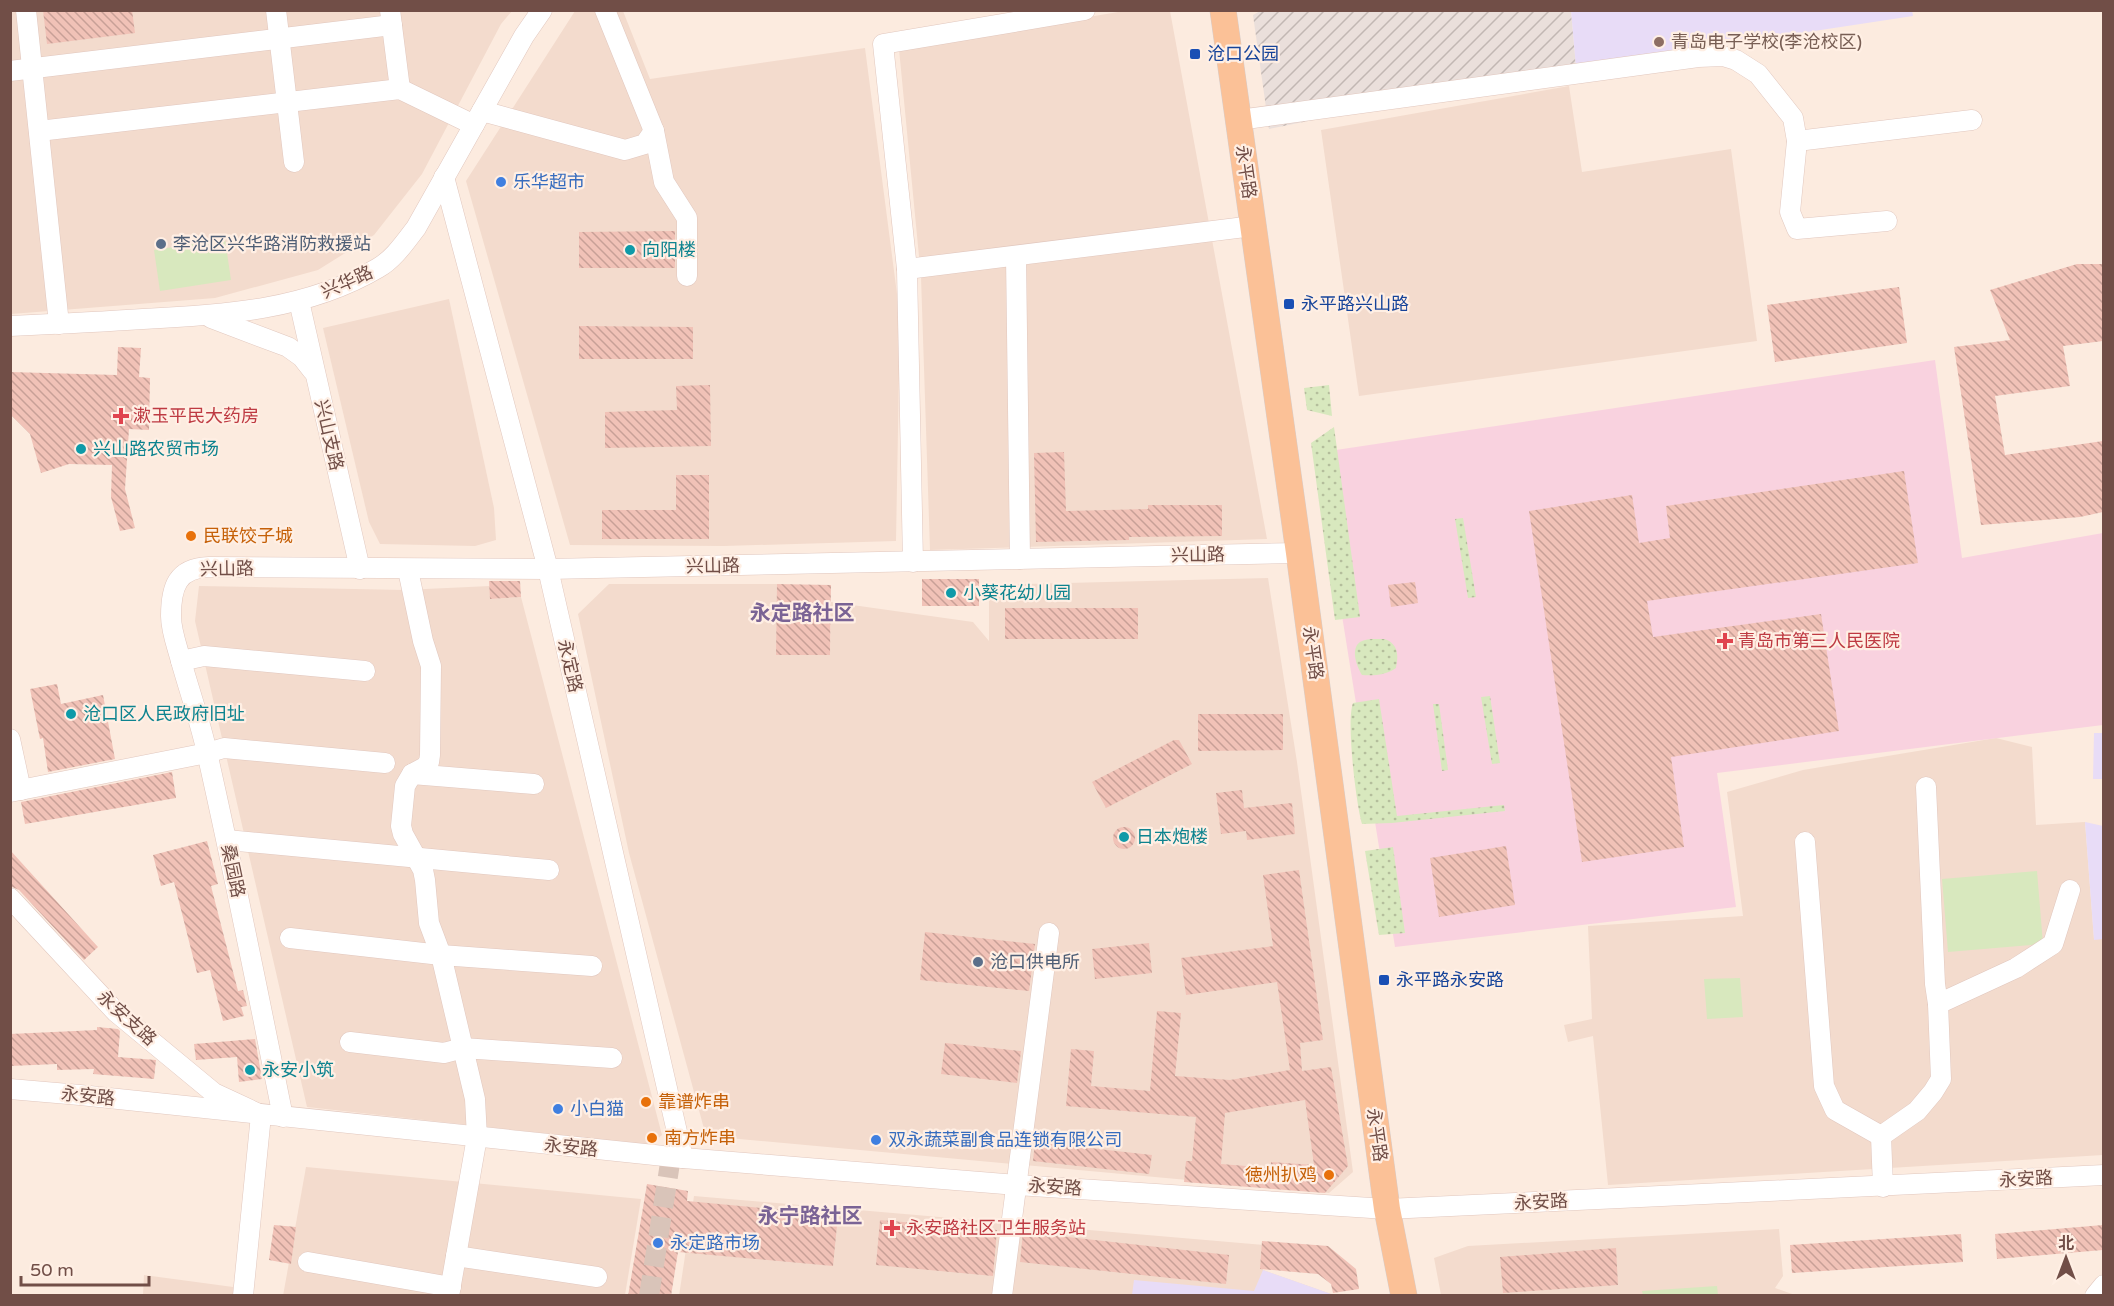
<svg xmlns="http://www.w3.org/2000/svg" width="2114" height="1306" font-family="'Varela Round','Noto Sans SC',sans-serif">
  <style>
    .residential { fill: #f3dbcd }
    .industrial { fill: url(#industrial-furrows) }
    .education { fill: #e8dcf7 }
    .medical { fill: #f9d2df }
    .grass { fill: url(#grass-dots) }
    .park { fill: #d8e8be }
    .building { fill: url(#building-back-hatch); fill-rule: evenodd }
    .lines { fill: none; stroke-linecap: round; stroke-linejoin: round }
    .minor-tunnel { stroke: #d9c4b9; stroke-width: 20; stroke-dasharray: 20 10; stroke-linecap: butt }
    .minor-casing { stroke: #e1c7be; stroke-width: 21 }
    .major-casing { stroke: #d7cdcb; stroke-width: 27 }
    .minor { stroke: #fff; stroke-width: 20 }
    .major { stroke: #fbc197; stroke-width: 26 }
    .education-dot { fill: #8d6e63; stroke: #ffefe4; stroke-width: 2 }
    .transit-dot { fill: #1a4fb4; stroke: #ffefe4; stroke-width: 2 }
    .shop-dot { fill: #3f7fe0; stroke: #ffefe4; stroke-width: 2 }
    .service-dot { fill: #5c6f8a; stroke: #ffefe4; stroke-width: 2 }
    .culture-dot { fill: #0f9aa8; stroke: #ffefe4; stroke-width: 2 }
    .health-dot { fill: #e0444e; stroke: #ffefe4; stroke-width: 2 }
    .food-dot { fill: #e8710a; stroke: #ffefe4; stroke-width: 2 }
    .labels { text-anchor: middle; stroke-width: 4.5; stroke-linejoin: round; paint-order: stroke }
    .education-label { font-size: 18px; fill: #785e54; stroke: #ffefe4; text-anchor: start }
    .transit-label { font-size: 18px; fill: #164399; stroke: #ffefe4; text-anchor: start }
    .street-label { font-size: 18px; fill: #714e47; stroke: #ffefe4 }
    .shop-label { font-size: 18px; fill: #366cbe; stroke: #ffefe4; text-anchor: start }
    .service-label { font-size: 18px; fill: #4e5e75; stroke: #ffefe4; text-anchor: start }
    .culture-label { font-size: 18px; fill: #0d838f; stroke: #ffefe4; text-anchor: start }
    .health-label { font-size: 18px; fill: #be3a42; stroke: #ffefe4; text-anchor: start }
    .food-label { font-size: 18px; fill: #c56008; stroke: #ffefe4; text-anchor: start }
    .quarter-label { font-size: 21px; font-weight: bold; fill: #7a6395; stroke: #ffefe4 }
  </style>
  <defs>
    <pattern id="industrial-furrows" width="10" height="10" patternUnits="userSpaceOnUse" patternTransform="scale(1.5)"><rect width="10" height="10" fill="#eadfdb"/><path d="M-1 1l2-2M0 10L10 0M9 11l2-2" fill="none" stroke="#c2b7b3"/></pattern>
    <pattern id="grass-dots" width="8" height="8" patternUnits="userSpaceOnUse" patternTransform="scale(1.5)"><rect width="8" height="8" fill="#d8e8be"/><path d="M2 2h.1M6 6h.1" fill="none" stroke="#b4be9c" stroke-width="1.8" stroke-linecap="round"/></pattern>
    <pattern id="building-back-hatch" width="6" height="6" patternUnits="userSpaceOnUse" patternTransform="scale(1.5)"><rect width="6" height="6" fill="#f1c2b7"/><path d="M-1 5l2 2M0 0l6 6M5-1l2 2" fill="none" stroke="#c8a097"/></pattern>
  </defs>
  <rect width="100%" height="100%" fill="#fcebdf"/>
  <g class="residential">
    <path d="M11,11h501l-11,13 -79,150 -48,61 -56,35 -103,28 -204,16z"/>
    <path d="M575,11h48l27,68 215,-31 35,269 -4,224 -172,5 -154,-1 -104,-364z"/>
    <path d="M1124,11h46l97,528 -337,11 -9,-273 -22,-228z"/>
    <path d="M1569,86l13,86 149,-23 26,192 -398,55 -38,-266z"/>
    <path d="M449,299l45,209 2,32 -21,6 -95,-2 -11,-22 -46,-194z"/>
    <path d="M1268,578l29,184 56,410 -24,21 -623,-57 -77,-283 -51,-239 31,-30h168v70l53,1 1,-53 142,20 16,19v-56z"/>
    <path d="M199,586l205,4 86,-4 1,13 30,-2 141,538 -12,10 -343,-38 -112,-486z"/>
    <path d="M1996,738l36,9 4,78 49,-3 9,117h9v216l-495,30 -15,-149 -25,6 -4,-17 28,-6 -4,-93 155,-10 -16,-124 76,-22z"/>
    <path d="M306,1167l335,32 -16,96 -342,1z"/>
    <path d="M694,1196l570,49 -1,25 71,25 -655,1z"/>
    <path d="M1779,1229l4,47 -8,12 20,7h-354l-7,-37 34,-12z"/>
    <path d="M144,1275l89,12v8h-90z"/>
  </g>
  <path class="industrial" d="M1262,10l309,1 5,56 -307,62 -16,-114z"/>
  <g class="education">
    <path d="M1912,10l1,6 -337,51 -5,-56z"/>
    <path d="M2094,733h9v46h-10z"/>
    <path d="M2085,822l18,4v113l-9,1z"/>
    <path d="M1263,1270l71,25h-202l2,-15 120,11z"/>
  </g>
  <path class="medical" d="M1935,360l27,198 141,-25v192l-386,48 19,134 -341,40 -79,-494z"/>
  <g class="grass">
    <path d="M1329,385l3,31 -25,-6 -3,-22z"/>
    <path d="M1334,427l26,190 -25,3 -24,-177z"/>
    <path d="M1463,518l13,79 -8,1 -13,-79z"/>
    <path d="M1384,639c14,4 15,16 12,29 -10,7 -22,8 -34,7 -5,-8 -12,-26 -2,-33 6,-4 17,-3 24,-3z"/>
    <path d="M1490,696l10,67 -8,1 -11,-67z"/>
    <path d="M1379,699l18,117 107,-11 1,6 -113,12 -30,1c-6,-21 -16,-103 -9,-121z"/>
    <path d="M1433,704h6l9,66 -6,1z"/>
    <path d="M1393,847l12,86 -26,2 -14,-84z"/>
  </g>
  <g class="park">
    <path d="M225,239l6,41 -71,11 -6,-41z"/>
    <path d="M2037,871l6,73 -95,8 -6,-73z"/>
    <path d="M1740,978l3,39 -36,2 -3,-40z"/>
    <path d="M1717,1286l1,9h-75l-1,-4z"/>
  </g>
  <g class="building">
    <path d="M43,10h89l3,23 -88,11z"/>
    <path d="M675,231v37h-96v-36z"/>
    <path d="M2077,264h26v77l-40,5 7,40 -75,10 10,59 98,-14v71l-23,5 -99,8 -27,-178 56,-7 -20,-50z"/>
    <path d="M1899,287l8,56 -132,19 -8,-57z"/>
    <path d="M579,326l114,1v32h-114z"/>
    <path d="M118,347l23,1 -2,29 11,1 -1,52 -20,-1 -4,60 10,39 -15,3 -9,-34 1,-32 -43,-1 -28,9 -11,-39 -20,-20v-42l107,3z"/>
    <path d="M710,385l1,61 -106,2v-36l72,-2 -1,-24z"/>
    <path d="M1064,452l2,59 82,-2v-4h74v31l-93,1v3l-93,2 -2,-89z"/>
    <path d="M1904,471l14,92 -271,38 6,36 168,-23 18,117 -168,26 13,90 -102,15 -53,-351 103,-16 7,48 31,-5 -4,-32z"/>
    <path d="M676,475h33v64h-107v-29h74z"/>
    <rect x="922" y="579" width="57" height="27"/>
    <path d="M489,581h31l1,16 -31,2z"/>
    <path d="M1415,582l3,21 -27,4 -3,-22z"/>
    <path d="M777,584l54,1 -1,70h-54z"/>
    <rect x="1005" y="608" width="133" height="31"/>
    <path d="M57,684l4,20 42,-9 12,64 -67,13 -5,-34 -3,1 -10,-50z"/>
    <path d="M1198,714h85v36l-85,1z"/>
    <path d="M1174,740h5l13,24 -86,44 -14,-26z"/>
    <path d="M172,772l4,26 -151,26 -4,-22z"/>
    <path d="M1242,790l2,18 48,-5 3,31 -48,6 -1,-9 -25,3 -5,-41z"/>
    <circle cx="1124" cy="838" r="11"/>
    <path d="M207,841l11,43 -7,2 27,105 5,-1 4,16 -6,1 3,9 -21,5 -13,-51 -13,3 -23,-91 -13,4 -8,-31z"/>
    <path d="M1506,846l9,59 -76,12 -9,-59z"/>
    <path d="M10,850l88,97 -14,13 -65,-70 -9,-4z"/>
    <path d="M1299,870l24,170 -23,3 2,28 29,-4 17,99 -23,27 -141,-11 2,-21h6l4,-44 -130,-11 5,-57 23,2 -3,35 59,5 7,-80 24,2 -6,63 55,4 60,-10 -13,-88 -91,13 -5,-37 92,-12 -10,-71zM1305,1100l9,65 -43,-3v6l-50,-4 4,-51z"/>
    <path d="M925,932l110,12 -6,47 -109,-11z"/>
    <path d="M1149,943l3,30 -57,6 -3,-30z"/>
    <path d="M97,1027l21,2 2,2 -2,26 38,3 -2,19 -61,-5 1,-5 -37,1v-6l-47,2v-32l87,-4z"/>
    <path d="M255,1039l7,40 -23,3 -2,-25 -41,3 -2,-16z"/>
    <path d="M945,1043l76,8 -4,32 -76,-9z"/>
    <path d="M1035,1142l117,13 -3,19 -116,-13z"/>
    <path d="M647,1184l41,7 -1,10 151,14 -5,51 -155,-14 -7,44h-43z"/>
    <path d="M880,1220l117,10 -4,46 -117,-11z"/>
    <path d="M274,1225l22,2 -5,37 -22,-4z"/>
    <path d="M2103,1225v25l-106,9 -2,-25z"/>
    <path d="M1023,1232l206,23 -3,29 -206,-22z"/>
    <path d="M1961,1234l2,28 -171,11 -2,-28z"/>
    <path d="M1262,1241l66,5 28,23 3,20 -26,4 -2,-9 -13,-10 -58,-5z"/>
    <path d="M1616,1248l2,37 -115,8 -3,-36z"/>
  </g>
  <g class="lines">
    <path class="minor-tunnel" d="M649,1296l22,-139"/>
    <defs>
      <g id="minor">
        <path d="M26,10l33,314"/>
        <path d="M276,10l18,152"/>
        <path d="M390,10l10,79"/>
        <path d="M605,10l49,121 10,51 23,36v58"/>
        <path d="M10,71l382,-46"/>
        <path d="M482,111l143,39 20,-6 9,-13"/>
        <path d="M1239,120l459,-63 25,-1 13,4 22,14 35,44 4,23 175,-21"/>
        <path d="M39,131l361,-42 74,36"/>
        <path d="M1797,141l-7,71 7,17 90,-8"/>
        <path d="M444,177l104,392 135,589"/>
        <path d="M1016,256l4,303"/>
        <path d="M907,269l346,-43"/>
        <path d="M299,301l61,268"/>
        <path d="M211,318l77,29 14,10 11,14"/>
        <path d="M10,326c45,-2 89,-4 133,-7 81,-4 164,-9 235,-51 16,-9 27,-26 38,-40l108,-192 18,-26"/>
        <path d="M913,562l-6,-293 -24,-225 202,-34"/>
        <path d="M408,570l15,71 8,25 -1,89 -1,7 -4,5 -13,7 -7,12 -4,40 2,8 20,36 2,10 4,43 12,32 34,144 2,38 -28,159"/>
        <path d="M181,661l23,-5 161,15"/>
        <path d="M10,739l11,51"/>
        <path d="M412,774l122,10"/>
        <path d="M1926,787l9,197 3,20"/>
        <path d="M10,792l197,-39 17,-5 161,15"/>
        <path d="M227,840l322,30"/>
        <path d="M1805,842l19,244 11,24 46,26"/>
        <path d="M10,898l106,114 98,81 47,22 -18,181"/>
        <path d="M290,938l151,17 151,11"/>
        <path d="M350,1042l94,11 19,-5 149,10"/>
        <path d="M10,1089l70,6 603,63 334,27 370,24 717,-34"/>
        <path d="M283,1117c-24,-120 -48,-240 -75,-360 -7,-33 -18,-64 -27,-96 -4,-15 -10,-30 -10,-45 0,-29 6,-48 38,-49l339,2 751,-16"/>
        <path d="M1883,1187l-2,-51 36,-25 16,-19 8,-13 -3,-75 78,-36 37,-24 17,-54"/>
        <path d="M456,1256l141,21"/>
        <path d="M308,1262l143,25"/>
        <path d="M1002,1296l47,-363"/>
        <path d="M2095,1296l9,-11"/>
      </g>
      <path id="major" d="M1223,10l76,543 88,656 17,87"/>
    </defs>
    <use href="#minor" class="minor-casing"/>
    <use href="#major" class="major-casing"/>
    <use href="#minor" class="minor"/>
    <use href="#major" class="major"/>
  </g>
  <circle class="education-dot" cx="1659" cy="42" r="6"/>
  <g class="transit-dot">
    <rect x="1189" y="48" width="12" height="12" rx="3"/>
    <rect x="1283" y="298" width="12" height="12" rx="3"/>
    <rect x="1378" y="974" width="12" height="12" rx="3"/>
  </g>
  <g class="shop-dot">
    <circle cx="501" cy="182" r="6"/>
    <circle cx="558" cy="1109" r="6"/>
    <circle cx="876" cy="1140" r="6"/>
    <circle cx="658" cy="1243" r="6"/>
  </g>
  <g class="service-dot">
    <circle cx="161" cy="244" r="6"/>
    <circle cx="978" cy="962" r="6"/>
  </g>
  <g class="culture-dot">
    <circle cx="630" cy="250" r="6"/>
    <circle cx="81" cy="449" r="6"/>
    <circle cx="951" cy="593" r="6"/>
    <circle cx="71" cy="714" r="6"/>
    <circle cx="1124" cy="837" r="6"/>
    <circle cx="250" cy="1070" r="6"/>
  </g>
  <g class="health-dot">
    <path d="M118 407h6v6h6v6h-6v6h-6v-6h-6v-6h6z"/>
    <path d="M1722 632h6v6h6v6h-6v6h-6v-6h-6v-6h6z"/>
    <path d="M889 1219h6v6h6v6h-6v6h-6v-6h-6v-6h6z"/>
  </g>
  <g class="food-dot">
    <circle cx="191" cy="536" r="6"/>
    <circle cx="646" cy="1102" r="6"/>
    <circle cx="652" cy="1138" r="6"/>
    <circle cx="1329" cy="1175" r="6"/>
  </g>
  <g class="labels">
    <g class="education-label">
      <text x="1671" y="48">青岛电子学校(李沧校区)</text>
    </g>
    <g class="transit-label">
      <text x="1207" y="60">沧口公园</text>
      <text x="1301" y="310">永平路兴山路</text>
      <text x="1396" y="986">永平路永安路</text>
    </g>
    <g class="street-label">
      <text transform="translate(1246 172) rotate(82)" y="6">永平路</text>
      <text transform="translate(347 282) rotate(-24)" y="6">兴华路</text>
      <text transform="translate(329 435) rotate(77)" y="6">兴山支路</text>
      <text transform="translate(1198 555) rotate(-1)" y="6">兴山路</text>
      <text transform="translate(713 566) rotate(-1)" y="6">兴山路</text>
      <text transform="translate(227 569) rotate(-1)" y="6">兴山路</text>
      <text transform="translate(1313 653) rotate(82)" y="6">永平路</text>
      <text transform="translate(570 666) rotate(77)" y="6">永定路</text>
      <text transform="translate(233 871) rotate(78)" y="6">桑园路</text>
      <text transform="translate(127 1018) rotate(42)" y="6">永安支路</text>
      <text transform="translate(88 1096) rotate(6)" y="6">永安路</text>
      <text transform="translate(1377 1135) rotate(82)" y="6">永平路</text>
      <text transform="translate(571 1147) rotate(6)" y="6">永安路</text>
      <text transform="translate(2026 1179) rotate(-3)" y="6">永安路</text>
      <text transform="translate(1055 1187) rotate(4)" y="6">永安路</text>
      <text transform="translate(1541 1202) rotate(-3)" y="6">永安路</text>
    </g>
    <g class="shop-label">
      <text x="513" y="188">乐华超市</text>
      <text x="570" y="1115">小白猫</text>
      <text x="888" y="1146">双永蔬菜副食品连锁有限公司</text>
      <text x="670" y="1249">永定路市场</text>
    </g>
    <g class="service-label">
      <text x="173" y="250">李沧区兴华路消防救援站</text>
      <text x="990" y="968">沧口供电所</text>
    </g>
    <g class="culture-label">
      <text x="642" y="256">向阳楼</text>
      <text x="93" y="455">兴山路农贸市场</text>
      <text x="963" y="599">小葵花幼儿园</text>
      <text x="83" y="720">沧口区人民政府旧址</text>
      <text x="1136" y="843">日本炮楼</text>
      <text x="262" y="1076">永安小筑</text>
    </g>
    <g class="health-label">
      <text x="133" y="422">漱玉平民大药房</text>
      <text x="1738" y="647">青岛市第三人民医院</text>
      <text x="906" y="1234">永安路社区卫生服务站</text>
    </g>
    <g class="food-label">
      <text x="203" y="542">民联饺子城</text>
      <text x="658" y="1108">靠谱炸串</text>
      <text x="664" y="1144">南方炸串</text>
      <text x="1317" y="1181" text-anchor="end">徳州扒鸡</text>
    </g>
    <g class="quarter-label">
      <text x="802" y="620">永定路社区</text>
      <text x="810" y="1223">永宁路社区</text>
    </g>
  </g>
  <rect width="2114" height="1306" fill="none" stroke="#714e47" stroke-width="24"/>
  <g transform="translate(2066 1258)" stroke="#ffefe4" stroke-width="4.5" paint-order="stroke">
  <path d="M0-4.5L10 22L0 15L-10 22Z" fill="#714e47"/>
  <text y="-9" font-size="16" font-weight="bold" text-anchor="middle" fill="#714e47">北</text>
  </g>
  <path d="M21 1276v9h128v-9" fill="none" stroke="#714e47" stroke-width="3"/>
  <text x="30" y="1276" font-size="18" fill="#714e47" stroke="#ffefe4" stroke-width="4.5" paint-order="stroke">50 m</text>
</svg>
